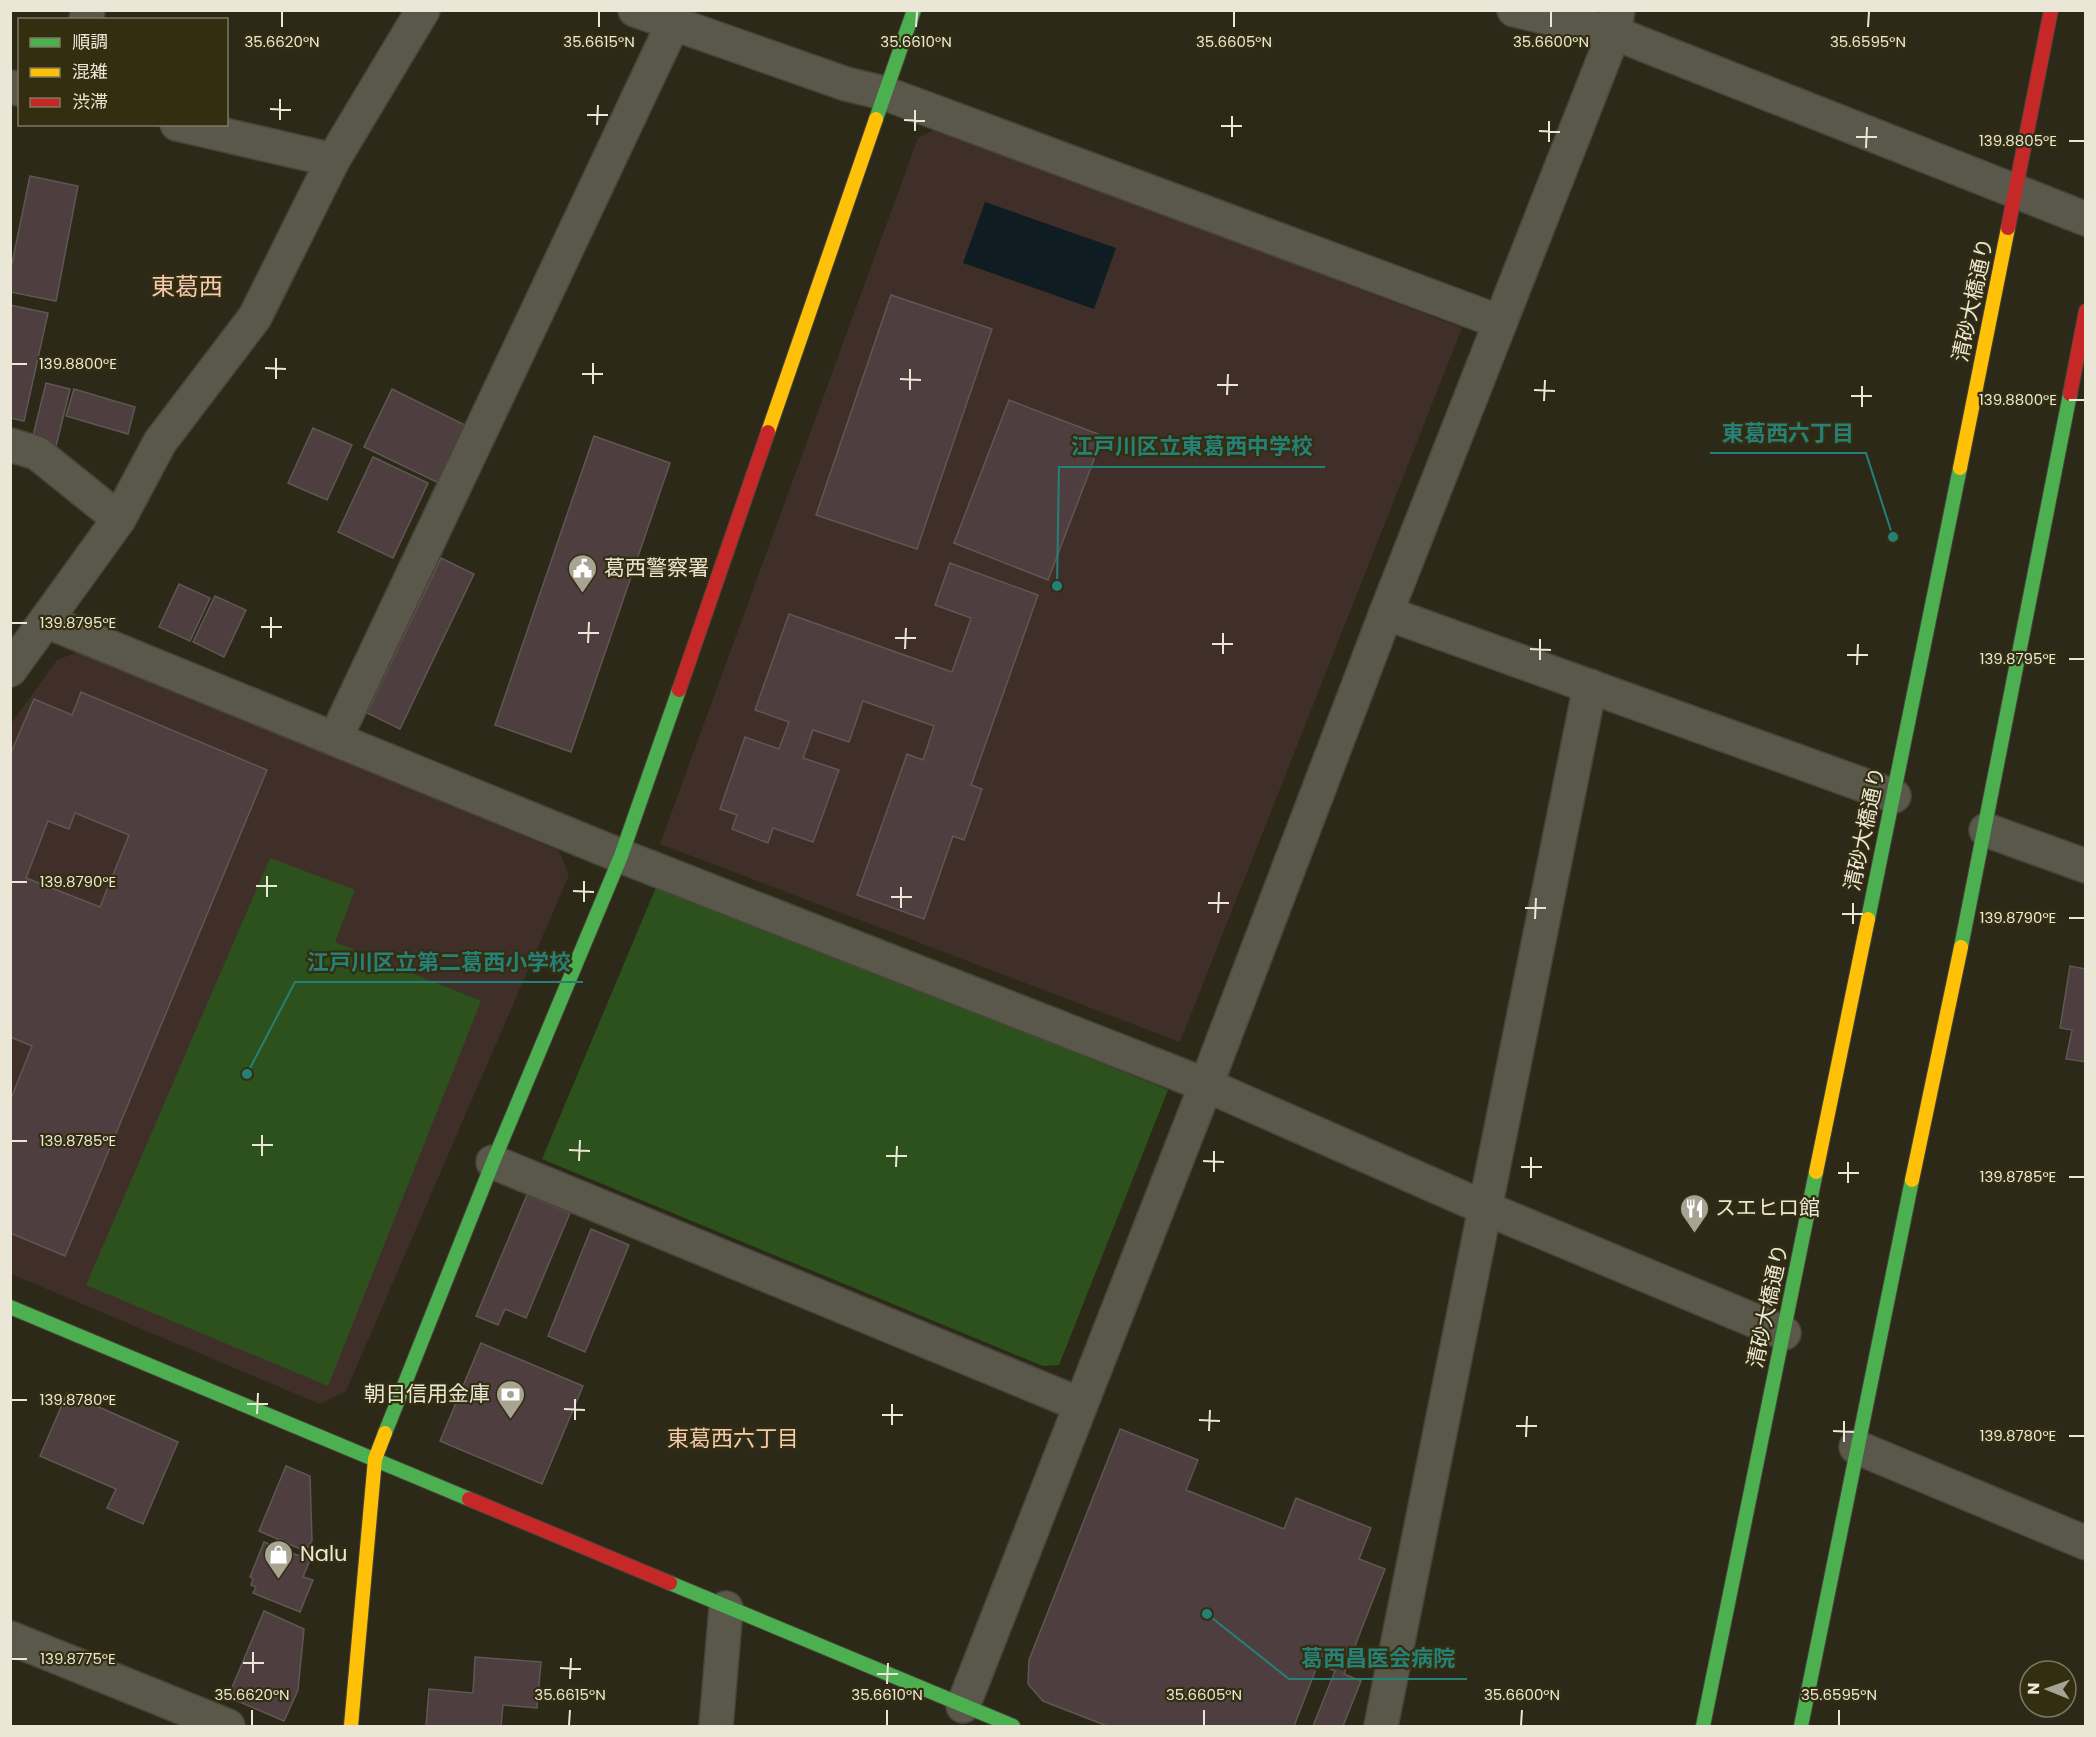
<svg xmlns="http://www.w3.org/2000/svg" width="2096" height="1737" font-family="Poppins,'Noto Sans JP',sans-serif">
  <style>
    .education { fill: #402f29 }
    .green { fill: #2d511c }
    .water { fill: #0f1c21 }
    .building { fill: #4e3e40; stroke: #5f5753; stroke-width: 1.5; fill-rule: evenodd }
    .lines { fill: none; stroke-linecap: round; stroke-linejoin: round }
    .street-casing { stroke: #474438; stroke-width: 36 }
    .fast-casing { stroke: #474438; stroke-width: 16 }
    .slow-casing { stroke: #474438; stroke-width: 16 }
    .jam-casing { stroke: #474438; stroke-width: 16 }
    .street { stroke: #5a584b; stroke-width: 33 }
    .fast { stroke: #4caf50; stroke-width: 14 }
    .slow { stroke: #ffc107; stroke-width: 14 }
    .jam { stroke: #c62828; stroke-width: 14 }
    .ticks { fill: none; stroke: #ebe7d7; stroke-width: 2 }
    .labels { text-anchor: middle; stroke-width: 4.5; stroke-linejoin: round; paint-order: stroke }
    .street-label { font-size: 21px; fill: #ebe7d7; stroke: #342e11 }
    .poi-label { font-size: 21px; fill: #ebe7d7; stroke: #342e11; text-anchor: start }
    .neighbourhood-label { font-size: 22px; fill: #f5cbb0; stroke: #342e11 }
    .quarter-label { font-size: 24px; fill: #f5cbb0; stroke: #342e11 }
    .ticks-label { font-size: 15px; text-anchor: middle; fill: #ebe7d7; stroke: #342e11; stroke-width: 4.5; stroke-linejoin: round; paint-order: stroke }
    .leader { fill: none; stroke: #258178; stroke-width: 2 }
    .callout-dot { fill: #258178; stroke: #342e11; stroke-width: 2 }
    .callout-label { font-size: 22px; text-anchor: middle; font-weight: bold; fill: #258178; stroke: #342e11; stroke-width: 4.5; stroke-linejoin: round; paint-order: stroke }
  </style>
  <rect width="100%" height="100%" fill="#2c2919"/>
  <g class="education">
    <path d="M936,129l526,199 -282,714 -520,-198 258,-706z"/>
    <path d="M85,649l474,202 10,24 -223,516 -26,13 -309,-130v-550l46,-64z"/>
  </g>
  <g class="green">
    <path d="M270,858l85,32 -20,52 146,59 -153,385 -242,-101z"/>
    <path d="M657,885l511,205 -109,275 -16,1 -501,-207z"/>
  </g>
  <path class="water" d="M985,202l131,46 -22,61 -131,-46z"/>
  <g class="building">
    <path d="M30,176l48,10 -22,115 -46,-9v-19z"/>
    <path d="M891,295l101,34 -75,220 -101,-34z"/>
    <path d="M10,305l38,8 -24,108 -14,-3z"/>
    <path d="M46,383l24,6 -14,57 -24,-6z"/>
    <path d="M74,389l61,18 -7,27 -62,-18z"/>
    <path d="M392,389l79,39 -28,57 -79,-38z"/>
    <path d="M1009,400l94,36 -55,144 -94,-37z"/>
    <path d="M313,428l39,17 -25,55 -39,-17z"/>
    <path d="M594,436l76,27 -99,289 -76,-27z"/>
    <path d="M373,457l55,26 -35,75 -55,-26z"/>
    <path d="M441,558l33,16 -74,155 -33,-16z"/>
    <path d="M950,563l88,32 -67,190 11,4 -18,51 -11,-4 -29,83 -67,-24 50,-141 16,6 11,-34 -71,-25 -14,41 -36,-12 -10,28 36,12 -26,72 -40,-14 -5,15 -36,-14 5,-14 -17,-6 25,-72 34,12 10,-27 -34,-12 34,-96 163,58 19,-54 -36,-13z"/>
    <path d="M179,584l31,14 -20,43 -31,-14z"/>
    <path d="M215,596l31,14 -22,47 -31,-15z"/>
    <path d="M81,692l186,78 -202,486 -55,-23v-132l22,-55 -22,-9v-282l24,-56 38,16zM75,813l54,22 -29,72 -74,-29 22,-57 21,8z"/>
    <path d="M2070,966l16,3v93l-20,-3 6,-29 -12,-2z"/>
    <path d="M527,1195l43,18 -44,105 -21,-9 -7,16 -22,-9z"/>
    <path d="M591,1229l38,16 -44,107 -37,-16z"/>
    <path d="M481,1343l102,43 -41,98 -102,-43z"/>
    <path d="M67,1393l111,49 -35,82 -36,-16 9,-19 -76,-33z"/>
    <path d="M1120,1429l78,31 -12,30 98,39 12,-31 75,30 -12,31 26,10 -41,105 17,7 -18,45h-30l22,-55 -17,-7 -24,62h-187l-64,-25 -15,-17 1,-24z"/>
    <path d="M286,1466l24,10 2,65 -7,10 -46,-20z"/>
    <path d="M264,1542l46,18 -7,17 10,3 -13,32 -47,-19 3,-6 -5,-2 2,-6 -3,-2z"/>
    <path d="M264,1611l40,18 -6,61 -14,31 -56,-24z"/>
    <path d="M475,1657l66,5 -4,46 -34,-3 -2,21h-75l3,-37 44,4z"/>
  </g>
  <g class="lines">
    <defs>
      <g id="street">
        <path d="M635,10l211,74 38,9 616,229"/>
        <path d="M1514,10l100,23 472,186"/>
        <path d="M86,20l2,-10"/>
        <path d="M10,87l10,2"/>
        <path d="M177,124l156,36"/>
        <path d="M10,445l27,8 82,66"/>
        <path d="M1386,613l508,183"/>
        <path d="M46,621l575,235 585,229 279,123 299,125"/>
        <path d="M10,670l109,-151 41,-77 95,-125 78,-157 90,-150"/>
        <path d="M335,739l338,-715"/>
        <path d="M1986,830l100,36"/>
        <path d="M493,1162l586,242"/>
        <path d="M1856,1447l230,96"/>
        <path d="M10,1638l218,88"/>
        <path d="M963,1706l243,-621 180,-472 228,-580 4,-23"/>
        <path d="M716,1726l10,-118"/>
        <path d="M1381,1726l209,-1040"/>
      </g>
      <g id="fast">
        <path d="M876,119l38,-109"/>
        <path d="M1868,919l92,-451"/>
        <path d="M1961,947l109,-553"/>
        <path d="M10,1307l459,192"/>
        <path d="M385,1433l108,-271 128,-306 58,-166"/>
        <path d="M670,1583l343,143"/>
        <path d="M1703,1726l113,-554"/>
        <path d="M1801,1726l111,-546"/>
      </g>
      <g id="slow">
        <path d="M768,432l108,-313"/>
        <path d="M1960,468l48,-240"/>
        <path d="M1816,1172l52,-253"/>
        <path d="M1912,1180l49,-233"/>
        <path d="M351,1726l24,-267 10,-26"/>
      </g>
      <g id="jam">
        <path d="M2008,228l43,-218"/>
        <path d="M2070,394l16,-83"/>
        <path d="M679,690l89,-258"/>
        <path d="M469,1499l201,84"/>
      </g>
    </defs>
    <use href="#street" class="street-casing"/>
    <use href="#fast" class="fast-casing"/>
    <use href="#slow" class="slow-casing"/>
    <use href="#jam" class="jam-casing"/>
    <use href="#street" class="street"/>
    <use href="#fast" class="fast"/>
    <use href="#slow" class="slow"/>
    <use href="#jam" class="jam"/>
  </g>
  <path class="ticks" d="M282,27v-15M599,27v-15M916,27l1,-15M1234,27v-15M1551,27v-15M1868,27l1,-15M270,109l21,1M587,115h21M280,120v-21M904,120l21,1M597,125l1,-20M1221,126h21M915,131v-21M1539,131l21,1M1232,137v-21M1856,137h21M2069,141h15M1549,142v-21M1866,148l1,-21M12,364h15M265,368l21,1M582,374h21M276,379v-21M900,379l21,1M593,384v-21M1217,385h21M910,390v-21M1534,390l21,1M1227,395l1,-21M1851,396h21M2069,400h15M1544,401l1,-21M1862,407v-21M12,623h15M261,627h21M578,633h21M271,638v-21M895,638h21M588,643l1,-21M1212,644h21M905,649l1,-21M1530,649l21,1M1223,654v-21M1847,655h21M2069,659h15M1540,660v-21M1857,665l1,-21M12,882h15M256,886h21M573,891l21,1M267,897v-21M891,897h21M584,902v-21M1208,903h21M901,908v-21M1525,908h21M1218,913l1,-21M1842,914h21M2069,918h15M1535,919l1,-21M1853,924v-21M12,1141h15M252,1145h21M569,1150l21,1M262,1156v-21M886,1156h21M579,1161l1,-21M1203,1161l21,1M896,1167l1,-21M1521,1167h21M1214,1172v-21M1838,1173h21M2069,1177h15M1531,1178v-21M1848,1183v-21M12,1400h15M247,1404h21M564,1409l21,1M257,1414l1,-21M882,1415h21M575,1420v-21M1199,1420l21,1M892,1425v-21M1516,1426h21M1209,1431l1,-21M1833,1431l21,1M2069,1436h15M1526,1437l1,-21M1844,1442v-21M12,1659h15M243,1663h21M560,1668l21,1M253,1673v-21M877,1674h21M570,1679l1,-21M887,1684l1,-21M252,1725v-15M569,1725l1,-15M887,1725v-15M1204,1725v-15M1521,1725l1,-15M1839,1725v-15"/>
  <defs>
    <symbol id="civic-pin" viewBox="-11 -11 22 30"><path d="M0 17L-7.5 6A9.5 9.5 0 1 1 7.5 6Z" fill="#a8a494" stroke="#342e11"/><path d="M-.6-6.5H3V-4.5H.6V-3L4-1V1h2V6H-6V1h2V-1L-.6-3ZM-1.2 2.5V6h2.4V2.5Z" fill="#fff"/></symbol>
    <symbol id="restaurant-pin" viewBox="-11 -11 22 30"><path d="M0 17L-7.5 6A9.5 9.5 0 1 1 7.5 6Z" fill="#a8a494" stroke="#342e11"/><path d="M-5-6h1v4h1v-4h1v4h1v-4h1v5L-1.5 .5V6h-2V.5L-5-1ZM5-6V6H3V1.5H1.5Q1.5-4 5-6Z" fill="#fff"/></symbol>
    <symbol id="bank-pin" viewBox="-11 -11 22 30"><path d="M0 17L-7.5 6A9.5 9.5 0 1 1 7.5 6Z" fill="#a8a494" stroke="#342e11"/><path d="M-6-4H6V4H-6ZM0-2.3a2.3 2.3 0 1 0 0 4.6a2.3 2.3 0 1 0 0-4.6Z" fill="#fff"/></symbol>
    <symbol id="shop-pin" viewBox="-11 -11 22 30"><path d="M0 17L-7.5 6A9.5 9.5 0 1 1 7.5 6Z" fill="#a8a494" stroke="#342e11"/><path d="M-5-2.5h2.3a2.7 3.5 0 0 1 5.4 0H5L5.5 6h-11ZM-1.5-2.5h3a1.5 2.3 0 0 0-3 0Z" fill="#fff"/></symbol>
  </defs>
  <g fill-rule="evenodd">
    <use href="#civic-pin" x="566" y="552" width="33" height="45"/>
    <use href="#restaurant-pin" x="1678" y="1192" width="33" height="45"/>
    <use href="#bank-pin" x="494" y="1378" width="33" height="45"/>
    <use href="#shop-pin" x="262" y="1538" width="33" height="45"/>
  </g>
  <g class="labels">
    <g class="street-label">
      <text transform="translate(1973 300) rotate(-78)" y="7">清砂大橋通り</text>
      <text transform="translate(1865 829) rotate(-78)" y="7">清砂大橋通り</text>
      <text transform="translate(1768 1306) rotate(-78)" y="7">清砂大橋通り</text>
    </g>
    <g class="poi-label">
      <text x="604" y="575">葛西警察署</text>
      <text x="1715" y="1215">スエヒロ館</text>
      <text x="490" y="1401" text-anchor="end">朝日信用金庫</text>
      <text x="300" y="1561">Nalu</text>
    </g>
    <g class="neighbourhood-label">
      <text x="733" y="1446">東葛西六丁目</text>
    </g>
    <g class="quarter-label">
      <text x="187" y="295">東葛西</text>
    </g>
  </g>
  <g class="ticks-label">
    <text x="282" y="47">35.6620°N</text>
    <text x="599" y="47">35.6615°N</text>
    <text x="916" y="47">35.6610°N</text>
    <text x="1234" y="47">35.6605°N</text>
    <text x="1551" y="47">35.6600°N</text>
    <text x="1868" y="47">35.6595°N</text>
    <text x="2018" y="146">139.8805°E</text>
    <text x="78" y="369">139.8800°E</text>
    <text x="2018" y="405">139.8800°E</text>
    <text x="78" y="628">139.8795°E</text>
    <text x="2018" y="664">139.8795°E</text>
    <text x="78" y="887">139.8790°E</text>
    <text x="2018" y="923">139.8790°E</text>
    <text x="78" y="1146">139.8785°E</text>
    <text x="2018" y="1182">139.8785°E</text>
    <text x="78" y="1405">139.8780°E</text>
    <text x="2018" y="1441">139.8780°E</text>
    <text x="78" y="1664">139.8775°E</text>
    <text x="252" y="1700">35.6620°N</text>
    <text x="570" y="1700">35.6615°N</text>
    <text x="887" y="1700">35.6610°N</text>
    <text x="1204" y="1700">35.6605°N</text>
    <text x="1522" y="1700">35.6600°N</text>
    <text x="1839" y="1700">35.6595°N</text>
  </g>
  <path class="leader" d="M1893 537L1866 453H1710M1057 586L1059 467H1325M247 1074L295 982H583M1207 1614L1289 1679H1467"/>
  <g class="callout-dot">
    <circle cx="1893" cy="537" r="6"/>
    <circle cx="1057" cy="586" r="6"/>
    <circle cx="247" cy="1074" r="6"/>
    <circle cx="1207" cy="1614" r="6"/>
  </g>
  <g class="callout-label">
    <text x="1788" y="441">東葛西六丁目</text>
    <text x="1192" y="454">江戸川区立東葛西中学校</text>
    <text x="439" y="970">江戸川区立第二葛西小学校</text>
    <text x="1378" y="1666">葛西昌医会病院</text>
  </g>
  <rect width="2096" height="1737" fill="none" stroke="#ebe7d7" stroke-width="24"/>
  <rect x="18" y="18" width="210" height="108" fill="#342e11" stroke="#7d7860" stroke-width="1.5"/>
  <rect x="30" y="38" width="30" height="9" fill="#4caf50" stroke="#7d7860" stroke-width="1.5"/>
  <text x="72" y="48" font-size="18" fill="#ebe7d7">順調</text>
  <rect x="30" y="68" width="30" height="9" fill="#ffc107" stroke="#7d7860" stroke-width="1.5"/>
  <text x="72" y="78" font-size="18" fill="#ebe7d7">混雑</text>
  <rect x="30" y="98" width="30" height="9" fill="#c62828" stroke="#7d7860" stroke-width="1.5"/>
  <text x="72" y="108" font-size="18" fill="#ebe7d7">渋滞</text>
  <g transform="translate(2048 1689) rotate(271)"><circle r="28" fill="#342e11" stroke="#7d7860" stroke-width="1.5"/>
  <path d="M0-4.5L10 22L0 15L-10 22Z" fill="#a8a494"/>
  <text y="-9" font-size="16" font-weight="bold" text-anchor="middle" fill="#ebe7d7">N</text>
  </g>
</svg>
